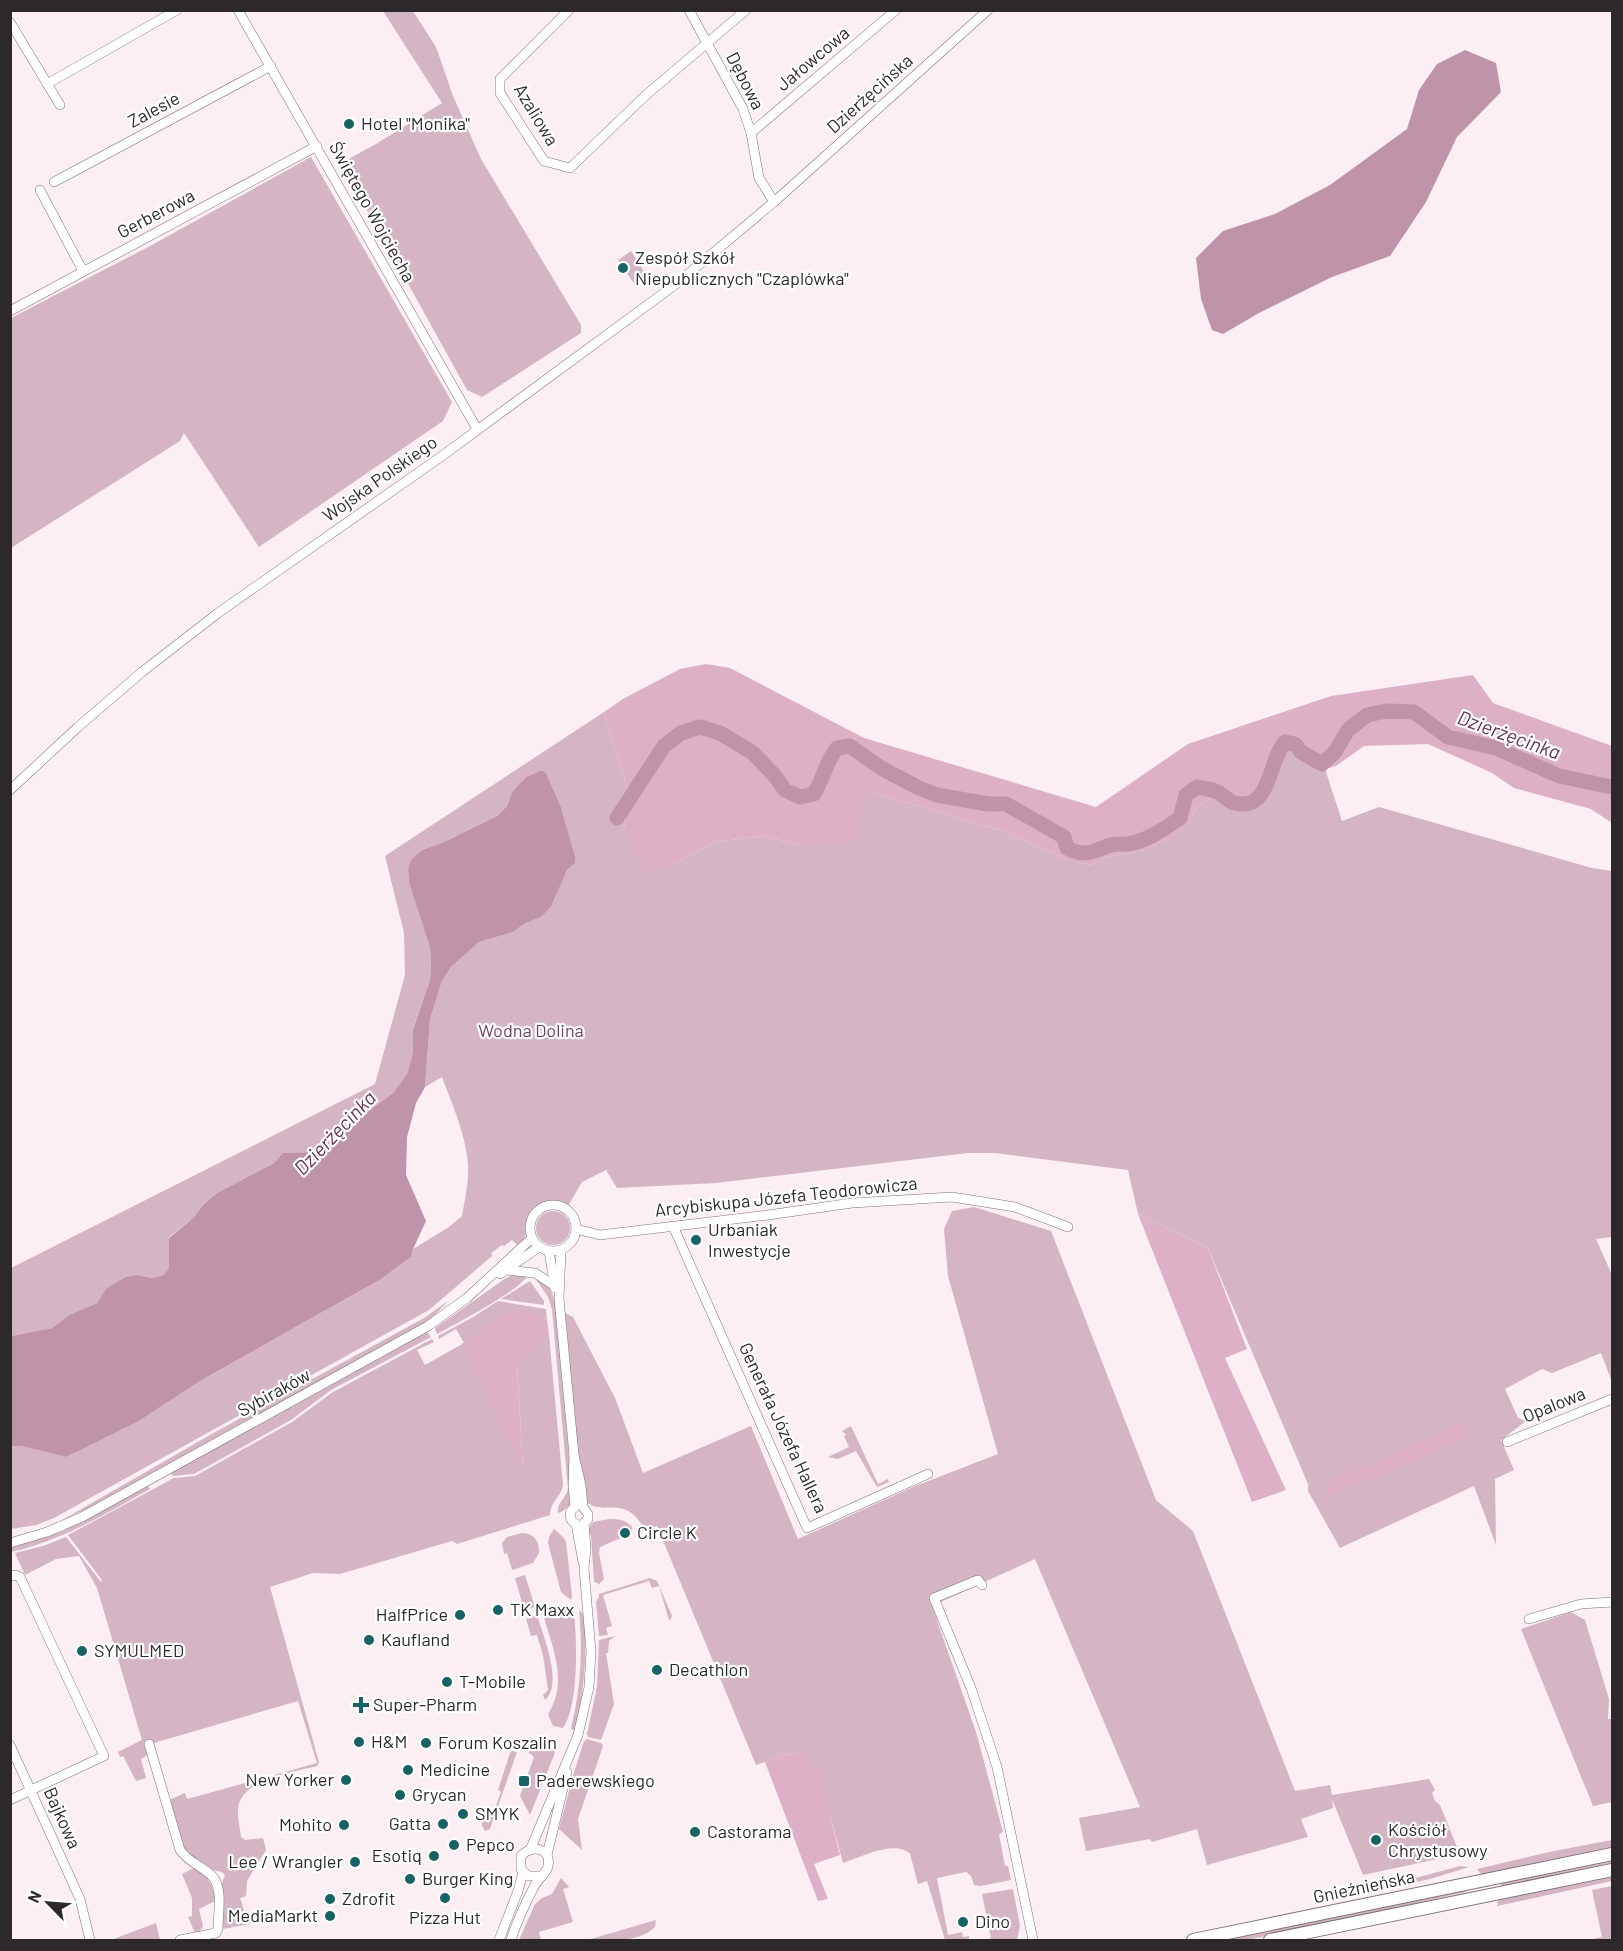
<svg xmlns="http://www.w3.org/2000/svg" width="1623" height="1951" font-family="Barlow,sans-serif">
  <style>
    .green { fill: #d5b4c4 }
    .forest { fill: #ddb0c6 }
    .water { fill: #bf93a8 }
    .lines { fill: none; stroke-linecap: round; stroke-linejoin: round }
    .river { stroke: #bf93a8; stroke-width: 15 }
    .minor-casing { stroke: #7c7277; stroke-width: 10 }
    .major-casing { stroke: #7c7277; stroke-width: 14 }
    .minor { stroke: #fff; stroke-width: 9 }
    .major { stroke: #fff; stroke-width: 12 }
    .poi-dot { fill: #146466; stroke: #fff; stroke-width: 2 }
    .labels { text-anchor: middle; stroke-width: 4.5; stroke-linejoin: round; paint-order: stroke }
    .street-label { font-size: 18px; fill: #2d292b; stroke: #fff }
    .poi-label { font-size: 18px; fill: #2d292b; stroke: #fff; text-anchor: start }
    .park-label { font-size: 18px; fill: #783e5d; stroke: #fff }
    .water-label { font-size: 20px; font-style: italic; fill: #6a3150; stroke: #fff }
  </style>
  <rect width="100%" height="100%" fill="#fbeff4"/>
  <g class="green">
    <path d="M383,11h30l23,36 17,49 28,63 100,166v8l-99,64 -15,-7 -126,-227 35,-19 66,-41z"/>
    <path d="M311,157l141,245 -9,19 -184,126 -75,-114 -4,8 -169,107v-230l139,-72z"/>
    <path d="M631,251l16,25 -12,9 -17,-25z"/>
    <path d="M604,712l25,81 -5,35 45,39 46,-25 47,-6 44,10 62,-55 135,40 68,30 20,4 15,-8 38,-7 23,-11 20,-13 9,-17 12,-10 16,3 11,6 43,-32v-12l5,-14 5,-1 10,9 27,11 17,52 37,-14 213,61 20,3v366l-16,2 16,36v107l-11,-29 -49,20 -10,-4 -37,20 13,29 8,3 -25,19 13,30 -19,9 1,66 -22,-59 -134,62 -32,-57v-7l-100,-236 -70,-34 -10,-44 -133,-17h-27l-252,30 -99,5 -11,-18 -24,12 -14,24c-15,-7 -34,-3 -40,14 -3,13 0,16 -10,26l-6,-6 -8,6 -2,-1 -11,8 1,3 -63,54 -375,208 -18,7 -25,4 -1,-83h11l45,11 17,-8 56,-28 61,-40 181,-102 30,-22 2,-8 36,-22 13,-11c3,-17 7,-34 6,-52 -2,-29 -16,-60 -26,-87l-17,10 5,-68 12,-38 9,-14 28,-25 34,-10 11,-8 17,-7 26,-47 8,-7v-7l-14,-49 -15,-34 -4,-3 -16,7 -14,15 -5,14 -10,10 -53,26 -22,8 -11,11 -3,8 1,14 21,65 1,16 -1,16 -17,48v24l-6,22 -14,19 -47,35 -8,10 -26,14 -29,1 -9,10 -57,30 -13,11 -11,14 -24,19v31l-6,9 -11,1 -14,-3 -37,22 -4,6 -28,12 -17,13 -41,8v-68l364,-184 30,-109 -1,-42 -19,-77z"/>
    <path d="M974,1207l77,24 105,269 37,31 102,260 35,-6 2,10 97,-16 6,11 -3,3 3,8 5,4 17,42 -15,11 -79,17 -31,-76 1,9 -32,11 7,18 -101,28 -10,-36 -45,13 -2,-3 -64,12 -7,-33 61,-11 -105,-248 -103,47 44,126 27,100 -4,2 6,32h3l3,14 -31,6 -6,-1 -3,-9 -5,-4 -29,6 11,57 14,-3 1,5 6,-1v4h-24l-18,-59 -9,3 -8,-30c-14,-15 -49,3 -67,9l-26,-96 -19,-16 -42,14 -99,-239 -12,4c-20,-38 -44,-12 -59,-29l-7,-39 -14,-149 8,4 42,81 28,75 108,-47 47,113 115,-52 85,-33 -50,-178 -4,-47 8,-18z"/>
    <circle cx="553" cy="1228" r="17"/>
    <path d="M528,1274c-3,14 -76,52 -91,60l-2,-6 71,-50 7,-3z"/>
    <path d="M535,1278c11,5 17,11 20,24l15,165 1,37 -8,7 -5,2c-2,-9 8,-15 10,-24l-16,-180 -4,-12z"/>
    <path d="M530,1281l14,20v4l-43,-6z"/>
    <path d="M448,1301l-14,15 -12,8 -334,184 -31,15 153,-88 214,-117z"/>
    <path d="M498,1301l48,8 1,11 -6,-4 -36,-2 18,154 -6,-103 32,-30 14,150c-2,12 -13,17 -13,30l-93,29 -5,-3 -112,33 -27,-1 -43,14 49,175 -2,4c-23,6 -77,13 -79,43 -1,9 2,19 3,28l4,3 18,-2 3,12 -19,31 -1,15 -6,2 7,22 6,-1 -4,5 -26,5 -2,-44 4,-10 -3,-3 -10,-2 -27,-16 -16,-48 2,-7 14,-6 2,6 130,-36 -19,-62 -151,44 2,9 -8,5 5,19 -10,3 -13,-25 -3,1 -2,-5 24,-12 -45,-152 -18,-32 -23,3 -31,16 -10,-22 28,-7 23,-9 35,45 1,-2 -34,-45 106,-57 21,-2 97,-54 41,-30 99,-53 2,3 -17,8 8,15 39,-22 -8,-14 -17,10 -1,-3 35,-19z"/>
    <path d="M427,1332l4,5 -100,53 -40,30 -97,54 -21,2 -2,-3z"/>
    <path d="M851,1426l27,58 10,-5 1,3 -12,5 -21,-36 -18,8 -10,-2 21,-10 -5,-11 2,-1 -4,-4z"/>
    <path d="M148,1486l2,3c-45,25 -89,52 -139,63l-1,-5 53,-16z"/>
    <path d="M609,1519c9,0 17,1 23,8v7l-3,2 -3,-8 -5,2 2,7 -23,10 -1,6 5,26 -6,6v-2l-4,-1 -3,-47 -3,-1 2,-8 3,-4z"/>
    <path d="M554,1529l9,8 3,5 6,54 -1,4 -10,-8 -13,-49 1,-6z"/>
    <path d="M522,1533c12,0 18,9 17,20l-6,10 -21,7 -5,-17 -3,1 -2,-11 5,-6z"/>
    <path d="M525,1575l10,32 -11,3 -9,-32z"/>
    <path d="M650,1578l7,3 15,35 -1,3 -2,1 -10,-34 -7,2 -3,-7 -46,14 9,31 -6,2 2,7 -9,1 -3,-34 3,-5v-3z"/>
    <path d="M561,1609h11l2,4c3,29 5,92 -11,115l-10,-2 -5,-12c21,-32 4,-67 -5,-100z"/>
    <path d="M579,1610l5,5c3,40 1,77 -10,116l-3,-3c10,-40 12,-77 8,-118z"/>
    <path d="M1571,1612l14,8 24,79 -1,20h4v83l-19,4 -72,-177z"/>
    <path d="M537,1615c6,21 27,70 8,85l-2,-5 5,-5 -5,-35 -6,-20 -6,1 -5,-17z"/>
    <path d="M615,1636l-6,5 -1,12h-2l8,51 -13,36 -13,-3 -1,-3 10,-47 2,-47z"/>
    <path d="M587,1739l14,4 2,3 -25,73 4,31 -23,-21 13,-50 12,-38z"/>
    <path d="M539,1747l16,4 -1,4 -24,60 -10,-19 14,-39 -6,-5z"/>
    <path d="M512,1751l5,1 -27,77 -5,2 -3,-5v-13l11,1 8,-22 -3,-2 12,-37z"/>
    <path d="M1612,1840v9l-129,27 -6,-7 72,-17z"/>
    <path d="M1612,1858v7l-109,23 -2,-3 1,-2z"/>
    <path d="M1460,1866l9,1 -39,12 -56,12 6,-8 28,-3z"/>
    <path d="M194,1868c14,8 20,17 21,33l-16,8 4,17 -3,5 -5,2 -7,-16 4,-1v-18l-10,-24z"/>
    <path d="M1612,1875v6l-115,25 1,-5 3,-3z"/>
    <path d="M561,1878l8,9 -6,2 10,33 -34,10 2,8h-22l16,-36 7,-6 10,-4z"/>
    <path d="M1612,1886v54h-24l14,-3 -10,-47z"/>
    <path d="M1013,1889l7,37 -3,14h-33l7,-2 -9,-44z"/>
    <path d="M1466,1890v2l-46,10 -38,11 -135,27h-32z"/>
    <path d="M656,1920l-1,7c-16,16 -46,14 -68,13z"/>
    <path d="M156,1923l4,17h-49z"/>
  </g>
  <g class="forest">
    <path d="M706,664l24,4 134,70 232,69 92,-63 143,-48 142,-21 20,28 119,43v77l-21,-14 -77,-21 -22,-15 -64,-29 -64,2 -28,20 -11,3 -27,-11 -10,-9 -5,1c-3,9 -4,15 -5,24 -1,16 -17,30 -29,37l-41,-12 -12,10 -9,17 -20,13 -23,11 -38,7 -15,8 -20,-4 -68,-30 -135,-40 -12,49 -50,6 -44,-10 -47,6 -46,25 -24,6 -21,-45 5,-35 -25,-81 19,-13 57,-30z"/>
    <path d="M1138,1214l70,34 39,101 -22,9 61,132 -34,12z"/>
    <path d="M524,1311l17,5 6,4 2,15 -32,31 6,103 -61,-125 42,-30z"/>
    <path d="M1465,1421l5,9 -6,10 -139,58 2,-15z"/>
    <path d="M798,1751l20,16 22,88 -26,9 14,35 -10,2 -53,-139z"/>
  </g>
  <g class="water">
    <path d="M1465,50l31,13 5,29 -44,45 -31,65 -36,54 -58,21 -73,36 -36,21 -11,-4 -11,-31 -5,-41 27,-27 52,-17 55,-29 77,-56 12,-39 18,-26z"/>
    <path d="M542,770l4,3 15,34 14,49v7l-8,7 -16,36 -10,11 -17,7 -11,8 -34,10 -28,25 -9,14 -12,38 -5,68 -9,16 -9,34 -1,38 20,46 -13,28 -2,8 -30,22 -181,102 -61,40 -56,28 -17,8 -45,-11h-10v-110l41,-8 17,-13 28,-12 10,-15 19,-11 12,-2 14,3 11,-2 6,-8v-30l24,-20 11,-14 13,-11 57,-30 9,-10 29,-1 26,-14 8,-10 47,-35 14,-19 6,-22v-23l17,-49 1,-16 -1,-16 -21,-65 -1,-14 3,-9 11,-10 22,-8 53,-26 10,-10 5,-14 14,-15z"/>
  </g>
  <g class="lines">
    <path class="river" d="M617,818l47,-72 17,-13 19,-6 20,6 33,20 21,22 11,15 15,7 14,-3c10,-17 11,-30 23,-46l13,-2 31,22 38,20 18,7 51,9h18l58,33 3,11c21,10 24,3 44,-3 8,-2 16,0 23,-2 18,-5 31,-15 46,-25l6,-23 11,-8c6,1 13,2 18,4 7,2 12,10 20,12 36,9 33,-42 50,-61l10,2 6,8 21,12 13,-12 13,-22 19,-15 20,-4 27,1 34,25 48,11 63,28 53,11"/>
    <defs>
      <g id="minor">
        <path d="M238,10l239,419"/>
        <path d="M569,10l-69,69v14l44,68 26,7 76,-73 100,-85"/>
        <path d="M689,10l54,99 8,24 8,45 15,24"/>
        <path d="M10,22l50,83"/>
        <path d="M47,84l130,-74"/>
        <path d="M751,133l145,-123"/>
        <path d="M54,182l217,-116"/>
        <path d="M40,190l43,81"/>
        <path d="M10,311l307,-165"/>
        <path d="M10,790l68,-63 64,-55 76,-59 224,-157 234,-172 98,-82 214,-192"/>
        <circle cx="553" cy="1228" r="23"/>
        <path d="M673,1226l134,302 121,-54"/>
        <path d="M576,1229l24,6 168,-20 84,-12 100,-6 63,10 53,20"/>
        <path d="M561,1250l-2,49 15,156 -1,30 2,22c-7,5 -6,13 1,17l7,38"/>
        <path d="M549,1251l6,37"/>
        <path d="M506,1270l29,3 20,13"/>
        <path d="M500,1274l39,-27"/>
        <path d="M1507,1442l105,-43"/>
        <path d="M10,1543l37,-11 35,-15 346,-191 39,-28 65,-60"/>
        <path d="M10,1576l6,-1 4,2 84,179 -94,44"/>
        <path d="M982,1585l-4,-5 -44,18 37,90 26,79 36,173"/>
        <path d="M1529,1619l52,-15 31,-2"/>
        <path d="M149,1744l31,106c10,14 23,16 33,27 10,12 5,37 5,52l-2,4 -36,7"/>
        <path d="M10,1745l70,154 10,41"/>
        <path d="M531,1848l47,-113 11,-48 2,-35 -7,-84 2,-20 -2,-25 4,-4v-5l-5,-7 -2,-22 -7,-30"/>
        <path d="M547,1855l20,-83"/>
        <path d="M499,1940l19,-49 5,-19"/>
        <path d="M511,1940c6,-19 15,-38 24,-55 4,-7 12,-12 13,-19 4,-18 -17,-22 -27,-10v13l7,7h12"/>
      </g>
      <g id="major">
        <path d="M1193,1940l419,-86"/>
        <path d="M1270,1940l342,-70"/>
      </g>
    </defs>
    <use href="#minor" class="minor-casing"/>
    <use href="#major" class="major-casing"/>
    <use href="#minor" class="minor"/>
    <use href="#major" class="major"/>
  </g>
  <g class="poi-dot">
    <circle cx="349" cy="124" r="6"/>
    <circle cx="623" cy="268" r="6"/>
    <circle cx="696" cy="1240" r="6"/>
    <circle cx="625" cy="1533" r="6"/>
    <circle cx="498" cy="1610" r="6"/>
    <circle cx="460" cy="1615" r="6"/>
    <circle cx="369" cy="1640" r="6"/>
    <circle cx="82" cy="1651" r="6"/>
    <circle cx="657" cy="1670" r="6"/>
    <circle cx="447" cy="1682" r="6"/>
    <path d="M358 1696h6v6h6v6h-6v6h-6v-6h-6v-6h6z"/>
    <circle cx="359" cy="1742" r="6"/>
    <circle cx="426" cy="1743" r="6"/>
    <circle cx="408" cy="1770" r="6"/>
    <circle cx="346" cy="1780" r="6"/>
    <rect x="518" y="1775" width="12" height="12" rx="3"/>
    <circle cx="400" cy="1795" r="6"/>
    <circle cx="463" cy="1814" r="6"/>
    <circle cx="443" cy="1824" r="6"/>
    <circle cx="344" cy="1825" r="6"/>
    <circle cx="695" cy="1832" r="6"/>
    <circle cx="1376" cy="1840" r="6"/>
    <circle cx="454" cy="1845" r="6"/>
    <circle cx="434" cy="1856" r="6"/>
    <circle cx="355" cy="1862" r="6"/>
    <circle cx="410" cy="1879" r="6"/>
    <circle cx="445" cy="1898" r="6"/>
    <circle cx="330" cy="1899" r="6"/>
    <circle cx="330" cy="1916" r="6"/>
    <circle cx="963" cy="1922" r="6"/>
  </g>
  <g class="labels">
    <g class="street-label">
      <text transform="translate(813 59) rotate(-40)" y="6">Jałowcowa</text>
      <text transform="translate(745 81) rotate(63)" y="6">Dębowa</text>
      <text transform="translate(870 94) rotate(-42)" y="6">Dzierżęcińska</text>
      <text transform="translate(154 110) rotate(-28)" y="6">Zalesie</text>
      <text transform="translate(536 115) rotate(59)" y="6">Azaliowa</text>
      <text transform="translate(372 212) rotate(61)" y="6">Świętego Wojciecha</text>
      <text transform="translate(156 214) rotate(-28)" y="6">Gerberowa</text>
      <text transform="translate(380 479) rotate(-35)" y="6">Wojska Polskiego</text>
      <text transform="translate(786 1197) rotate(-6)" y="6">Arcybiskupa Józefa Teodorowicza</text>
      <text transform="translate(274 1393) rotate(-29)" y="6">Sybiraków</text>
      <text transform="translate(1554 1405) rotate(-22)" y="6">Opalowa</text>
      <text transform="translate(783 1428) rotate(65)" y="6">Generała Józefa Hallera</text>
      <text transform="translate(62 1818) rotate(66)" y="6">Bajkowa</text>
      <text transform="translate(1364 1887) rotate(-12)" y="6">Gnieźnieńska</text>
    </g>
    <g class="poi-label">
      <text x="361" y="130">Hotel "Monika"</text>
      <text x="635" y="264">Zespół Szkół<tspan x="635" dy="21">Niepublicznych "Czaplówka"</tspan></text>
      <text x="708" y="1236">Urbaniak<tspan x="708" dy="21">Inwestycje</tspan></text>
      <text x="637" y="1539">Circle K</text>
      <text x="510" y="1616">TK Maxx</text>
      <text x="448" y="1621" text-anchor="end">HalfPrice</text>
      <text x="381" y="1646">Kaufland</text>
      <text x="94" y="1657">SYMULMED</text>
      <text x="669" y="1676">Decathlon</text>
      <text x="459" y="1688">T-Mobile</text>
      <text x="373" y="1711">Super-Pharm</text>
      <text x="371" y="1748">H&amp;M</text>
      <text x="438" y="1749">Forum Koszalin</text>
      <text x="420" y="1776">Medicine</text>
      <text x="334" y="1786" text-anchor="end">New Yorker</text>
      <text x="536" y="1787">Paderewskiego</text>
      <text x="412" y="1801">Grycan</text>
      <text x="475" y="1820">SMYK</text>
      <text x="431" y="1830" text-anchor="end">Gatta</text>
      <text x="332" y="1831" text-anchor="end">Mohito</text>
      <text x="1388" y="1836">Kościół<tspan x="1388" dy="21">Chrystusowy</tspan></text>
      <text x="707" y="1838">Castorama</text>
      <text x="466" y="1851">Pepco</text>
      <text x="422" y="1862" text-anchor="end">Esotiq</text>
      <text x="343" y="1868" text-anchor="end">Lee / Wrangler</text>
      <text x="422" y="1885">Burger King</text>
      <text x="342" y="1905">Zdrofit</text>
      <text x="318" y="1922" text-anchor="end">MediaMarkt</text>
      <text x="445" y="1924" text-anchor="middle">Pizza Hut</text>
      <text x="975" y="1928">Dino</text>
    </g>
    <g class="park-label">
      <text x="531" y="1037">Wodna Dolina</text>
    </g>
    <g class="water-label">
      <text transform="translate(1509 735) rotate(20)" y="7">Dzierżęcinka</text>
      <text transform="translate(335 1133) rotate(-46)" y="7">Dzierżęcinka</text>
    </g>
  </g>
  <rect width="1623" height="1951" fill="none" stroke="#2d292b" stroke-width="24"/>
  <g transform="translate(48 1903) rotate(295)" stroke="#ffffff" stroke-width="4.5" paint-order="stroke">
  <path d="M0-4.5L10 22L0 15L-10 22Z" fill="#2d292b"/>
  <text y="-9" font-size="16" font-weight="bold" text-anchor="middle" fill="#2d292b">N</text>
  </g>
</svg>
